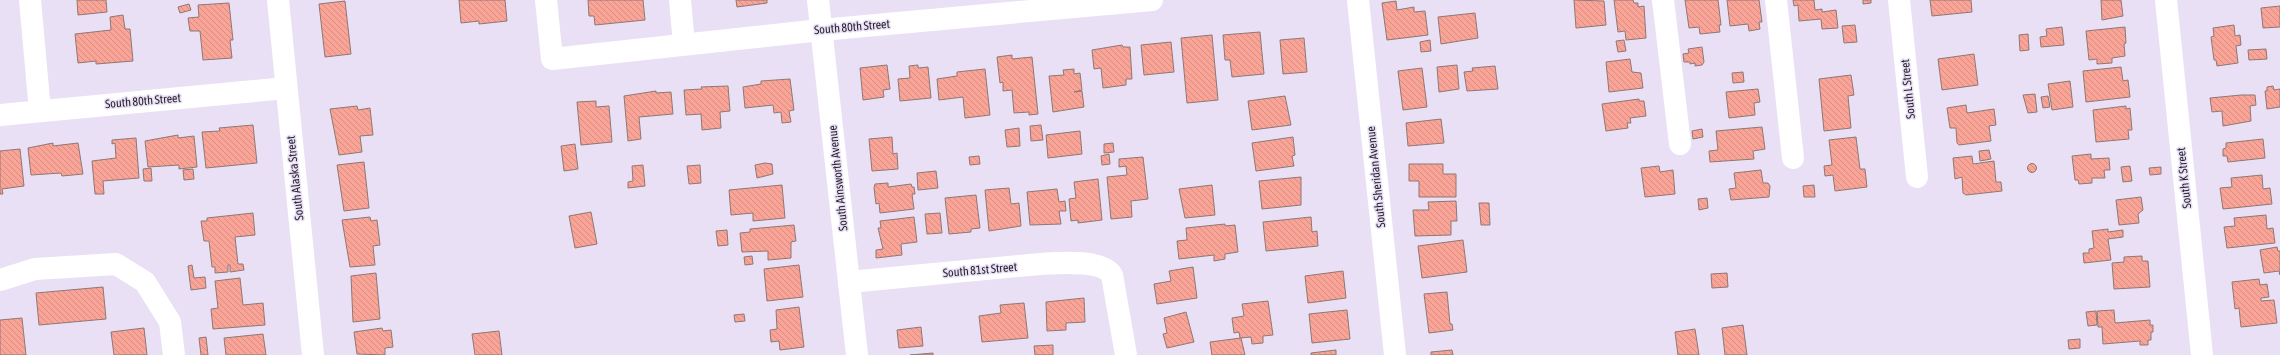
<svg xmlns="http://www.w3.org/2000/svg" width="2280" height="355" font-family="'Asap Condensed',sans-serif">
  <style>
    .building { fill: url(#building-back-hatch); stroke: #8f7773 }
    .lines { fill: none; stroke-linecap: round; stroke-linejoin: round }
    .minor { stroke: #fff; stroke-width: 22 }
    .labels { text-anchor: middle; stroke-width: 3; stroke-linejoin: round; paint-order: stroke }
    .street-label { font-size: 12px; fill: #221f27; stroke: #e9e0f6 }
  </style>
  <defs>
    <pattern id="building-back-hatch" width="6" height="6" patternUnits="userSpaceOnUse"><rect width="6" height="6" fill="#faa498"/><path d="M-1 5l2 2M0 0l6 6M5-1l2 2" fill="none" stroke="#d68d83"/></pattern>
  </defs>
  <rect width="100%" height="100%" fill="#e9e0f6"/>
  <g class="building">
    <path d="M77,0h29l1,12 -29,3z"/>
    <path d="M459,0h46l2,21 -28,3v-3l-18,2z"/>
    <path d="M588,0h55l2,20 -50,5 -1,-9h-5z"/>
    <path d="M736,0h31v3l-30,4z"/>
    <path d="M1574,0l30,1 2,24 -30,3z"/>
    <path d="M1614,0h19l1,3h4v4l6,-1 2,32 -20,2 -1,-9 -7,1z"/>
    <path d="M1685,0h33l3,25h-2l1,7 -20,2 -1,-7 -10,1z"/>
    <path d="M1727,0h32l3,22h-3l1,7 -11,2 -1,-7 -18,2z"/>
    <path d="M1793,0h21l1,10 7,-1v3l14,-2 2,18 -16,1 -1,-10 -22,2 -1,-16 -4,1z"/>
    <path d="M1863,0h8v3l-8,1z"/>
    <path d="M1930,0h41l1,12 -40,4z"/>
    <path d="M2101,0h20l2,16 -21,4z"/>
    <path d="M345,1l6,53 -26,3 -6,-53z"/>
    <path d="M1396,1l1,9 17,-3v5l11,-1 3,24 -41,5 -5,-37z"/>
    <path d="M229,3l4,37h-3l2,18 -29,2 -3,-29h-10l-2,-13 11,-1 -1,-12z"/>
    <path d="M189,4l2,6 -11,3 -2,-6z"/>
    <path d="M2280,6v21l-17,1 -2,-20z"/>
    <path d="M1475,13l3,25 -37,6 -3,-27z"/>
    <path d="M123,15l2,14h5l3,32 -37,3v-3l-18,2 -3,-29 36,-4 -1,-13z"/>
    <path d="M1855,25l2,17 -13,1 -2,-17z"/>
    <path d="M2234,25l1,11 5,-1 1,10 -5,1 2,17 -21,3 -1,-6h-2l-3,-23 3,-1 -1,-8z"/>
    <path d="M2062,27l2,18 -23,2 -1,-10 7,-1 -1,-7z"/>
    <path d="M2125,27l1,16 -2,1 1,12 -13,2v5l-15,1v-5l-8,1 -3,-29z"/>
    <path d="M1260,32l4,42 -32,3 -2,-17h-5l-2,-25z"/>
    <path d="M2028,34l1,16 -9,1 -1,-16z"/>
    <path d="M1212,35l6,65 -31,3 -6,-65z"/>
    <path d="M1304,38l3,34 -24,2 -3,-34z"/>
    <path d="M1430,40l1,11 -10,1 -1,-10z"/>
    <path d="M1624,40l2,11 -8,1 -2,-11z"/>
    <path d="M1171,42l3,30 -30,3 -3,-30z"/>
    <path d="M1122,45l1,2h7l2,32h-6v6l-23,3 -2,-20 -7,1 -2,-19z"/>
    <path d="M1702,47l2,15 -2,3 -7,1v-3l-5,1v-2h-6l-1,-8 6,-1 -1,-4z"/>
    <path d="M2266,49l1,10 -18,1 -1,-10z"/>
    <path d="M1974,54l4,31 -36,5 -4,-31z"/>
    <path d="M1012,55v4l20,-2 6,57 -9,1v-3l-15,1 -2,-23 -9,1v-9l-3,1 -3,-26z"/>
    <path d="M1630,59l2,13 9,1 2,15 -34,4 -3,-30z"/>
    <path d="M887,65l3,24 -7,1 1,7 -21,3 -3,-32z"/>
    <path d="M918,65v3l10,-1 3,31 -31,3 -2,-22 12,-1 -1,-12z"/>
    <path d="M1457,65l2,24 -20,3 -2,-25z"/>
    <path d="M1495,66l3,23 -31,2 -3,-19 9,-1 -1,-3z"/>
    <path d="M2121,67l2,14 5,-1 2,17 -44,5 -3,-31z"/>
    <path d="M1422,68l5,39 -24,3 -5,-39z"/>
    <path d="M985,69l5,46 -25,3 -2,-21 -24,3 -2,-21 20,-3v-4z"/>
    <path d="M1074,69v5l6,-1 2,17 -8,2 8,-1 2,16 -31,5 -4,-36 15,-1 -1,-5z"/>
    <path d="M1743,72l1,10 -11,1 -1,-10z"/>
    <path d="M1851,75l3,20 -6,1 3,32 -27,3 -5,-52z"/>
    <path d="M790,79l4,31 -5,1 2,11 -9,1 -1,-11 -7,1 -1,-8 -28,3 -2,-21 18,-3v-3z"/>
    <path d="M2070,81l3,26 -21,3 -4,-26z"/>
    <path d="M728,86l2,25 -10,1 1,16 -19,2 -1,-16 -15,1 -2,-25 18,-1 -1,-2z"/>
    <path d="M2273,86l1,4 6,-1v18l-13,2 -2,-18h2v-4z"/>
    <path d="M1758,89l2,13 -6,1 1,12 -26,3 -3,-26z"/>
    <path d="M656,91v2l15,-1 2,22 -34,3 2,22 -13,2 -4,-45z"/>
    <path d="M2035,94l2,18 -9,1 -5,-18z"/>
    <path d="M2241,95h14l1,10 -6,1 1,15 -28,5 -1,-15 -10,1 -2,-14z"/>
    <path d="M1285,96l6,29 -39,5 -4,-29z"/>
    <path d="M2048,96l2,11 -7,1 -2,-11z"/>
    <path d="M1639,99v2h5l2,15 -16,2 1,5h-4l1,5 -22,3 -4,-27z"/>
    <path d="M596,101v6l13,-1 3,36 -31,3 -4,-43z"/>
    <path d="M1966,105l1,8 27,-4 2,16 -7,1 2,15 -32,4 -2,-2 -1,-15h-6l-3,-20z"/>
    <path d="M357,106l1,4 12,-2 3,27 -13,1 2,16 -23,3 -9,-46z"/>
    <path d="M2126,106v3l4,-1 2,22h-4l1,9 -33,3 -3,-32z"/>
    <path d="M1441,119l3,24 -36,3 -2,-23z"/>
    <path d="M253,125l4,38 -51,5 -4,-36 18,-1 -1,-3z"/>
    <path d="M1041,125l2,15 -12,1 -1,-15z"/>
    <path d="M1762,127l3,22 -12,2 1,8 -44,3 -1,-11 9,-1 -2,-19z"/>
    <path d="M1019,128l1,18 -13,1 -2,-17z"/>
    <path d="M1702,129l1,8 -10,2 -1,-8z"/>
    <path d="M1080,131l2,23 -34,4 -2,-23z"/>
    <path d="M178,135v3l16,-2 3,31 -18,2v-4l-31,2 -3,-26z"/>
    <path d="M892,137l1,17 4,-1 1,16 -26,2 -3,-32z"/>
    <path d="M1293,137l2,18 -3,1 2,10 -38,5 -4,-28z"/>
    <path d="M1856,137l4,32h5l2,18 -32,4 -2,-16 -8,1 -1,-10 8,-1 -3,-25z"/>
    <path d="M136,138l3,40 -36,3 1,13h-9l-3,-33 24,-3 -1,-15 -3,1v-4z"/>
    <path d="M2263,139l2,19 -37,4 -1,-6h-4v-7l3,-1v-5z"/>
    <path d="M53,143v3l25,-3 5,31 -21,2 -1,-3 -30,2 -3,-27z"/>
    <path d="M1113,143l1,9 -10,1v-9z"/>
    <path d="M575,144l3,25 -14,2 -3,-25z"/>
    <path d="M20,149l4,37 -22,3 1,5h-3v-43z"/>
    <path d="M1989,150l2,9 -11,2 -1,-10z"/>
    <path d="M1109,154l1,10 -8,1 -1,-9z"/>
    <path d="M2091,154v5l18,-1 1,12h-6l1,8h-13v5l-13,1 -1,-4h-3l-3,-24z"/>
    <path d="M979,156l1,8 -10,1 -1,-8z"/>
    <path d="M1972,156l1,8 21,-3 2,21h5l1,9 -36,4 -3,-2 -1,-16 -7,2 -2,-21z"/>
    <path d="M1143,157l5,42 -17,2 1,16 -21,2 -4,-42 20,-2 -1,-9 -7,1v-8z"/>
    <path d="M364,162l5,46 -25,3 -7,-46z"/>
    <path d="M765,163l7,1 1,10 -16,4 -2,-13z"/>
    <circle cx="2032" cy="168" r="4.5"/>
    <path d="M1409,164h34v10h13v23h-37v-16h-10z"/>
    <path d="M643,165l2,21 -17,2v-6l5,-1 -1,-15z"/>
    <path d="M700,165l1,18 -12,1 -2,-18z"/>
    <path d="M1659,166l1,6 13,-2 2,24 -30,3 -4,-29z"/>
    <path d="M2130,166l2,15 -9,1 -2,-15z"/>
    <path d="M2161,167v7l-11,1 -1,-7z"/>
    <path d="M151,168l1,13h-8l-1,-12z"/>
    <path d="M193,169l1,10 -10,1 -1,-10z"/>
    <path d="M1761,170l2,13h5l2,3 -1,11 -38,3 -2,-11 7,-1 -2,-15z"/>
    <path d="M936,171l2,17 -20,2 -1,-17z"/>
    <path d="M2262,175l1,14 7,-1 2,16 -49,5 -3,-21 12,-1 -1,-9z"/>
    <path d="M1301,177v28l-39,4 -3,-28z"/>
    <path d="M1098,179l4,41 -24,3v-3l-7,1 -2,-22 7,-1 -2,-16z"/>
    <path d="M888,183v4l23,-3 1,3h2l1,7h-3l2,15 -34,4 -1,-10 -3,1 -2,-16 1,-4z"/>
    <path d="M782,185l3,33 -32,3v-8l-22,2 -2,-25z"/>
    <path d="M1212,185l3,30 -30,3 -6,-29z"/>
    <path d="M1814,185l1,12h-11l-1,-11z"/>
    <path d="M1009,188l2,16 8,-1 2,23 -32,5 -4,-41z"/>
    <path d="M1057,189l2,13 6,-1 1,10h-7l2,13 -31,1 -3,-33z"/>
    <path d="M976,195l4,33 -9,1v3l-22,2 -4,-36z"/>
    <path d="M2141,197l2,13 -5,4 1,9 -20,2 -3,-25z"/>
    <path d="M1707,198l1,10 -9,2 -1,-11z"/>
    <path d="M1456,201l1,20h-6v14l-36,1 -2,-26h16l-1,-8z"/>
    <path d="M1479,203h10l1,22h-9z"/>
    <path d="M591,212l6,32 -22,4 -6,-32z"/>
    <path d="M253,213l2,22 -20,2 3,27h5l1,6 -14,2v-7h-2v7l-13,1v-6h-3l-3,-26h-5l-3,-20h6v-3z"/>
    <path d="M940,213l2,20 -15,1 -2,-20z"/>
    <path d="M2266,215l1,14 6,-1 2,15 -48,5 -3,-21 11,-1 -1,-8z"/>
    <path d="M370,217l1,4 6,-1 3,25 -7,1 2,19 -25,2 -8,-47z"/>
    <path d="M914,217l3,25 -16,2 1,11 -26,3v-8l7,-1 -5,-21h3l-1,-7z"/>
    <path d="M1311,217l1,15 5,-1 1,15 -52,5 -3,-29z"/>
    <path d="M1225,224v2l10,-1 3,27 -13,2v5l-11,2v-6l-35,4 -2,-18 10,-1 -1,-12z"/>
    <path d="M794,225l2,16 -5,1v16l-23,2v-9l-26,1 -2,-19 10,-1v-3z"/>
    <path d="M2108,229v3l15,-2v7l-15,2 3,21 -27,3 -1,-10h6v-4l5,-1 -2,-17z"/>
    <path d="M727,230l1,15 -10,1 -2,-15z"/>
    <path d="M1463,240l4,32 -45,6 -4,-32z"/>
    <path d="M2277,247l1,4h2v24l-1,-4 -15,2 -4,-23z"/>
    <path d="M752,256l1,8 -8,1 -1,-8z"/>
    <path d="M2142,256v5h6l2,26 -36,2 -2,-26 12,-1v-5z"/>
    <path d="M192,265l2,13 11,-1 1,11 -15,2 -3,-24z"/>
    <path d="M799,265l4,32 -36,4 -3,-32z"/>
    <path d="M1193,267l4,31 -40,6 -3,-20 17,-3 -2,-10z"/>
    <path d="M1343,271l3,27 -38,5 -3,-27z"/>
    <path d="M376,273l4,46 -27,3 -2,-46z"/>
    <path d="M1727,273l1,14 -16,1 -1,-14z"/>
    <path d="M240,278l3,27 20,-2 2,22 -52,4 -2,-20 7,-1 -3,-27z"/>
    <path d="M2259,279l1,6 7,-1 2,13 -8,1v3l13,-1 3,23 -36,4 -2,-19 -4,1 -3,-27z"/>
    <path d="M103,287l3,32 -67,6 -3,-32z"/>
    <path d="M1447,292l3,32h2l1,6 -24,3 -5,-39z"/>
    <path d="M1084,298l1,24 -19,1v7l-19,1 -1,-29z"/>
    <path d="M1268,301l5,34 -10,1v7l-11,1 -1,-7 -11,1 -1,-6 -5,1 -2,-15 12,-2 -2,-12z"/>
    <path d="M1024,303l4,35 -46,4 -3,-26 22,-3 -1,-8z"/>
    <path d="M799,307l5,40 -24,3 -1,-9 -8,1 -1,-12 7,-1 -1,-19z"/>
    <path d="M1347,310l3,29 -38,4 -3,-29z"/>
    <path d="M2114,310l1,13 35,-3v5h3v7h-2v8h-3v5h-8v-4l-37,3 -1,-17h-4l-1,-16z"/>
    <path d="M2096,311l1,14 -9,1 -2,-14z"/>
    <path d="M1186,312l8,30 -27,6 -4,-14 4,-1 -3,-15z"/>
    <path d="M744,314l1,7 -10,1 -1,-7z"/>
    <path d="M22,318l4,37h-26v-35z"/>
    <path d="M1743,325l4,30h-22l-3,-27z"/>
    <path d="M921,327l2,19 -24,2 -2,-18z"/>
    <path d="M144,328l3,27h-33l-3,-23z"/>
    <path d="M382,328l1,3 8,-1 2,17 -8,1v7l-28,-1 -3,-22z"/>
    <path d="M1695,329l4,26h-21l-3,-23z"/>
    <path d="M499,331l3,24h-27l-3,-21z"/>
    <path d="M263,334l3,21h-40l-2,-17z"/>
    <path d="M206,337l2,18h-7l-2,-17z"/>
    <path d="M1241,338l4,17h-33l-2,-13z"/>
    <path d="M2080,339v9l-11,1 -1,-9z"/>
    <path d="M1053,345v10h-18l-1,-9z"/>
    <path d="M1336,350v5h-25v-2z"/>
    <path d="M1452,350l1,5h-22v-3z"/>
    <path d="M933,353v2h-23z"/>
  </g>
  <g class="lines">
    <g class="minor">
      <path d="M30,0l10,111"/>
      <path d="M278,0l35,355"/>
      <path d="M546,0l6,59 269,-29 331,-30"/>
      <path d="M680,0l4,44"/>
      <path d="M818,0l39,355"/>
      <path d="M1358,0l37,355"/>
      <path d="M1663,0l17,144"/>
      <path d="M1776,0l17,158"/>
      <path d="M1899,0l18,177"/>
      <path d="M2166,0l36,355"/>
      <path d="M0,115l286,-27"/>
      <path d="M0,280l35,-11 81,-5 29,18 25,40 4,33"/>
      <path d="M849,282l191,-18c17,-1 62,-5 72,11l14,80"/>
    </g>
  </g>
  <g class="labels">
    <g class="street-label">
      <text transform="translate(852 27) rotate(-5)" y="4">South 80th Street</text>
      <text transform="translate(1908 89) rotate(-96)" y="4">South L Street</text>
      <text transform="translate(143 101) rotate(-5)" y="4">South 80th Street</text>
      <text transform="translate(1376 177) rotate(-96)" y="4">South Sheridan Avenue</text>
      <text transform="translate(295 178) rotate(-96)" y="4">South Alaska Street</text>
      <text transform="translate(838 178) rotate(-96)" y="4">South Ainsworth Avenue</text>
      <text transform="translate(2184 178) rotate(-96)" y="4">South K Street</text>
      <text transform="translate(980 270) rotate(-5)" y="4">South 81st Street</text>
    </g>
  </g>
</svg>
